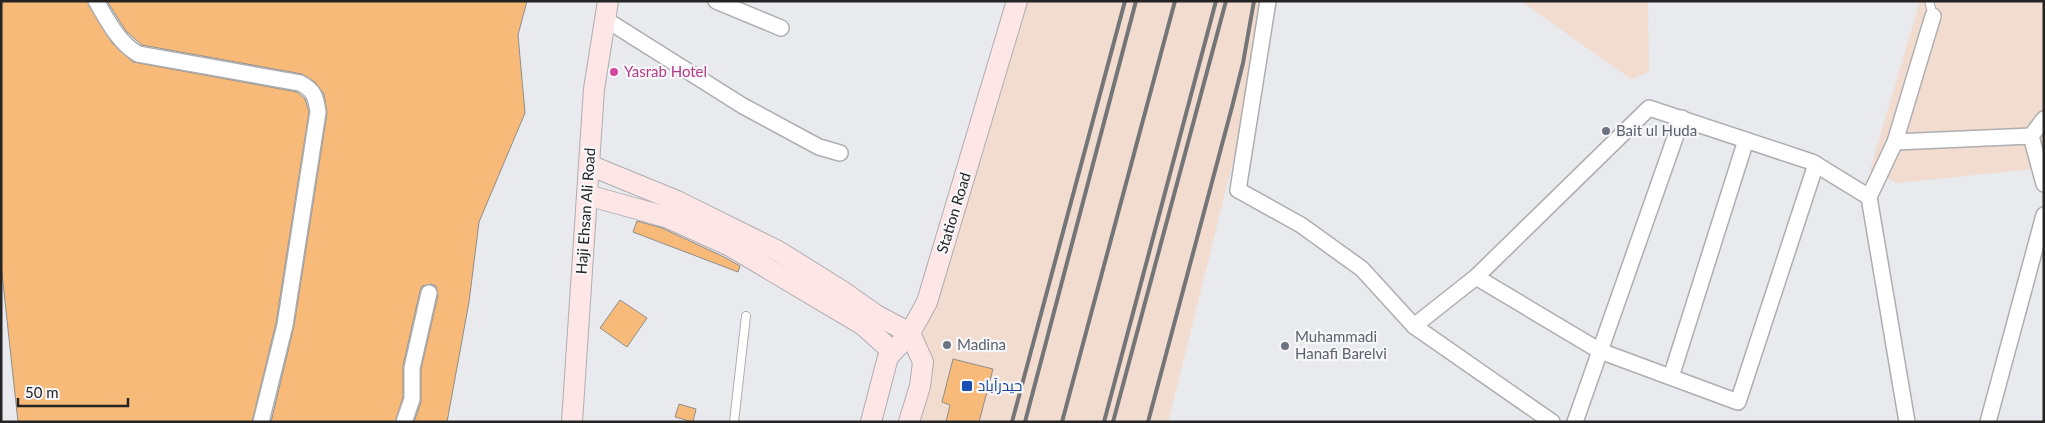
<svg xmlns="http://www.w3.org/2000/svg" width="2045" height="423" font-family="Lato,Cairo,sans-serif">
  <style>
    .industrial { fill: #f2dbcf }
    .building { fill: #f7ba79; stroke: #8f8d8b }
    .lines { fill: none; stroke-linecap: round; stroke-linejoin: round }
    .lane-casing { stroke: #aeaeb1; stroke-width: 10 }
    .street-casing { stroke: #aeaeb1; stroke-width: 18 }
    .secondary-casing { stroke: #aeaeb1; stroke-width: 22 }
    .lane { stroke: #fff; stroke-width: 8 }
    .street { stroke: #fff; stroke-width: 15 }
    .secondary { stroke: #fee5e6; stroke-width: 20 }
    .rail { stroke: #747577; stroke-width: 4 }
    .hotel-dot { fill: #d1479c; stroke: #f7f7fa; stroke-width: 2 }
    .worship-dot { fill: #6b7280; stroke: #f7f7fa; stroke-width: 2 }
    .transit-dot { fill: #1a4fb4; stroke: #f7f7fa; stroke-width: 2 }
    .labels { text-anchor: middle; stroke-width: 4.5; stroke-linejoin: round; paint-order: stroke }
    .hotel-label { font-size: 15px; fill: #b23c85; stroke: #f7f7fa; text-anchor: start }
    .worship-label { font-size: 15px; fill: #5b616d; stroke: #f7f7fa; text-anchor: start }
    .street-label { font-size: 15px; fill: #242425; stroke: #f7f7fa }
    .transit-label { font-size: 15px; fill: #164399; stroke: #f7f7fa; text-anchor: start }
  </style>
  <rect width="100%" height="100%" fill="#e9eaed"/>
  <g class="industrial">
    <path d="M1028,1h232l-24,148 -68,273h-251l16,-54 -12,-38z"/>
    <path d="M1521,1h127l1,71 -18,7z"/>
    <path d="M1917,1h127v167l-147,15 -27,-13 49,-166z"/>
  </g>
  <g class="building">
    <path d="M1,1h86l25,42 21,19 164,30 8,7 4,13 -33,211 -24,99h-234l-17,-158z"/>
    <path d="M107,1h420l-9,34 7,78 -46,109 -10,80 -22,120h-33l7,-20v-33l17,-74 -2,-9 -5,-2 -9,2 -2,5 -17,75v31l-8,25h-124l23,-96 33,-213 -3,-19 -9,-12 -13,-8 -160,-29 -16,-14z"/>
    <path d="M637,221l25,7 62,29 16,9 -2,6 -105,-40z"/>
    <path d="M620,300l27,18 -20,29 -27,-19z"/>
    <path d="M953,359l40,10 -14,53h-33l4,-17 -8,-3z"/>
    <path d="M679,404l17,5 -3,13 -18,-5z"/>
  </g>
  <g class="lines">
    <defs>
      <g id="lane">
        <path d="M1929,1l4,15"/>
        <path d="M734,422l12,-106"/>
      </g>
      <g id="street">
        <path d="M96,1c12,20 22,41 42,53l162,29c14,7 16,14 18,29l-33,213 -24,97"/>
        <path d="M716,1l65,27"/>
        <path d="M1268,1l-30,189 63,35 61,44 52,57 138,96"/>
        <path d="M605,19l138,87 76,41 21,6"/>
        <path d="M2031,136l13,48"/>
        <path d="M1895,142l136,-6 13,-17"/>
        <path d="M1476,277l124,74 138,51 78,-238"/>
        <path d="M1414,326l62,-49 173,-169 163,54 57,35"/>
        <path d="M1671,377l75,-237"/>
        <path d="M404,422l8,-23v-31l17,-75"/>
        <path d="M1575,422l107,-304"/>
        <path d="M1907,422l-38,-225 26,-55 38,-126"/>
        <path d="M1988,422l56,-207"/>
      </g>
      <g id="secondary">
        <path d="M589,165l88,36 101,50 64,40 34,24 34,18"/>
        <path d="M587,195l79,22 64,29 133,79 29,26"/>
        <path d="M572,422l22,-333 14,-88"/>
        <path d="M871,422l17,-65 22,-24 17,-31 90,-301"/>
        <path d="M909,422l11,-36 3,-24 -13,-29"/>
      </g>
    </defs>
    <use href="#lane" class="lane-casing"/>
    <use href="#street" class="street-casing"/>
    <use href="#secondary" class="secondary-casing"/>
    <use href="#lane" class="lane"/>
    <use href="#street" class="street"/>
    <use href="#secondary" class="secondary"/>
    <g class="rail">
      <path d="M1012,422l113,-421"/>
      <path d="M1025,422l111,-421"/>
      <path d="M1062,422l113,-421"/>
      <path d="M1104,422l112,-421"/>
      <path d="M1113,422l113,-421"/>
      <path d="M1148,422l84,-315 11,-44 11,-62"/>
    </g>
  </g>
  <circle class="hotel-dot" cx="614" cy="72" r="5"/>
  <g class="worship-dot">
    <circle cx="1606" cy="131" r="5"/>
    <circle cx="947" cy="345" r="5"/>
    <circle cx="1285" cy="346" r="5"/>
  </g>
  <rect class="transit-dot" x="961" y="380" width="12" height="12" rx="2.5"/>
  <g class="labels">
    <g class="hotel-label">
      <text x="624" y="77">Yasrab Hotel</text>
    </g>
    <g class="worship-label">
      <text x="1616" y="136">Bait ul Huda</text>
      <text x="1295" y="342">Muhammadi<tspan x="1295" dy="17">Hanafi Barelvi</tspan></text>
      <text x="957" y="350">Madina</text>
    </g>
    <g class="street-label">
      <text transform="translate(586 211) rotate(-86)" y="5">Haji Ehsan Ali Road</text>
      <text transform="translate(954 213) rotate(-73)" y="5">Station Road</text>
    </g>
    <g class="transit-label">
      <text x="978" y="391">حیدرآباد</text>
    </g>
  </g>
  <rect width="2045" height="423" fill="none" stroke="#242425" stroke-width="5"/>
  <path d="M18 398v8h110v-8" fill="none" stroke="#242425" stroke-width="2.5"/>
  <text x="25" y="398" font-size="15" fill="#242425" stroke="#f7f7fa" stroke-width="4" paint-order="stroke">50 m</text>
</svg>
